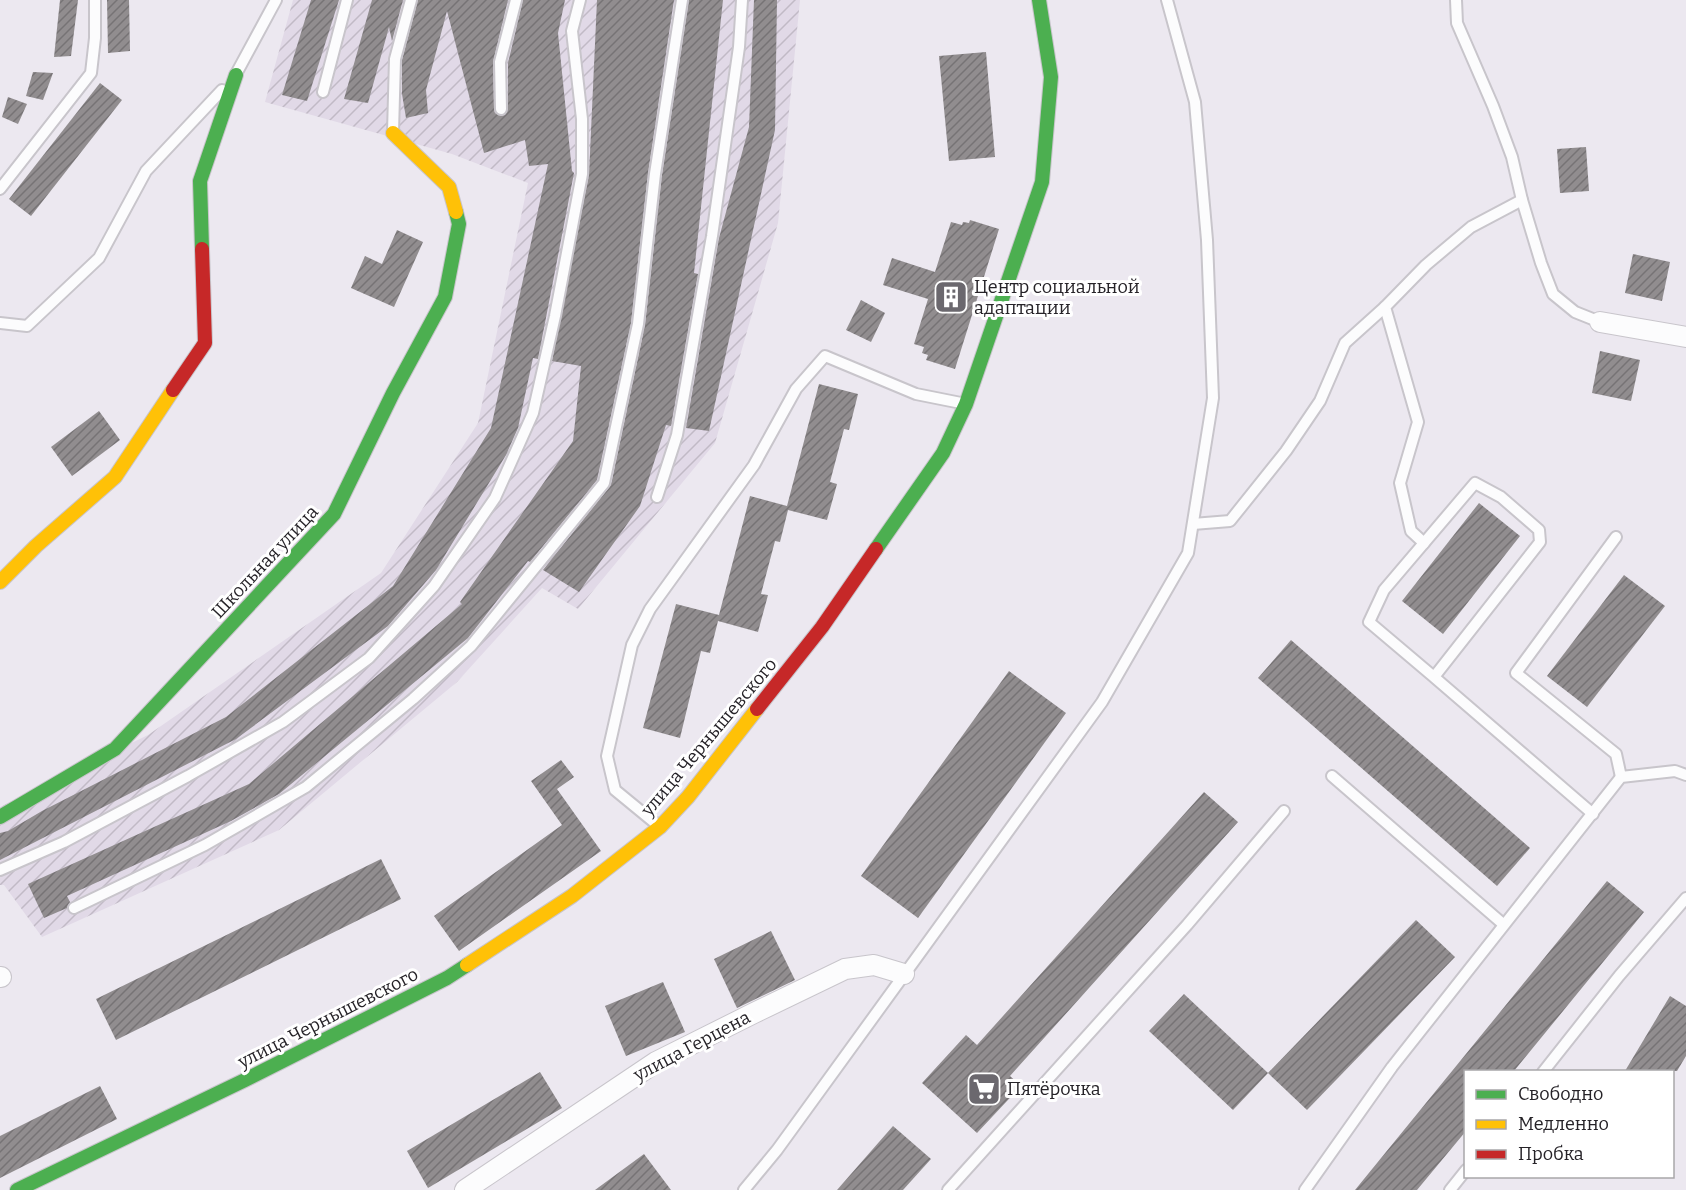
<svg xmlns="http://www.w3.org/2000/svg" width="1686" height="1190" font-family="Bitter,serif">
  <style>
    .industrial { fill: url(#industrial-furrows) }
    .building { fill: url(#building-hatch) }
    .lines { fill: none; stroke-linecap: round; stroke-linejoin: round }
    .lane-casing { stroke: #c8c5cb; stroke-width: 14 }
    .street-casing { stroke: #c8c5cb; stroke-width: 22 }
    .fast-casing { stroke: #c8c5cb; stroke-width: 16 }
    .slow-casing { stroke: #c8c5cb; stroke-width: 16 }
    .jam-casing { stroke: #c8c5cb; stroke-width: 16 }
    .lane { stroke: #fcfcfd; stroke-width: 10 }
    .street { stroke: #fcfcfd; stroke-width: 20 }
    .fast { stroke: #4caf50; stroke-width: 14 }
    .slow { stroke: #ffc107; stroke-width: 14 }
    .jam { stroke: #c62828; stroke-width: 14 }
    .labels { text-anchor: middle; stroke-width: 6; stroke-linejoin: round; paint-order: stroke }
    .poi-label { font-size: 18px; fill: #262328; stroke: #fff; text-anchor: start }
    .street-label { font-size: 18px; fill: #262328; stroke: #fff }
  </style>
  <defs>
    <pattern id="industrial-furrows" width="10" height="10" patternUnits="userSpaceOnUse" patternTransform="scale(1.5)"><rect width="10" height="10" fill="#e1d9e7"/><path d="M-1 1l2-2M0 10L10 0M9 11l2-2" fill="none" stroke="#c1bac6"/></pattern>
    <pattern id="building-hatch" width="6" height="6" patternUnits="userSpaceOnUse" patternTransform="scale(1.5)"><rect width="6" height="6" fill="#918d8f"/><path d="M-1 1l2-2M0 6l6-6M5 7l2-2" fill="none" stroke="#767375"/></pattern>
  </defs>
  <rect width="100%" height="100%" fill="#ece8f0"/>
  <path class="industrial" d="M293,0h507l-22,223 -63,220 -137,166 -36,-21 -85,94 -178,148 -237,107 -38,-52h-4v-78l148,-72 233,-162 97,-150 50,-240 -76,-29 -187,-52z"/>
  <g class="building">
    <path d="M60,0h18l-7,56 -17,1z"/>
    <path d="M107,0h22l1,51 -22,2z"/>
    <path d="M311,0h28l-32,101 -25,-6z"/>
    <path d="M372,0h31l-11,41 -3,-14 -21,76 -24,-4z"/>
    <path d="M418,0h90l-15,62 1,47 1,4 6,3 4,-1 3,-6v-46l15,-63h42l-7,33 14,138 2,2 -36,186 -5,-1 -15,70 -12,27 -70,115 -48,56 -152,113 -236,121v-27l8,-2 34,-20 184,-94 167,-131 98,-158 57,-264 -19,2 -4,-26 -41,13 -37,-142 -21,79 2,23 -22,5 -4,-24v-34z"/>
    <path d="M597,0h77l-26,173 -17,150 -34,157 -67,82 -2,-1 -60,77 -189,156 -48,27 -164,75 3,6 -3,6 -23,10 -16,-34 221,-100 213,-180 -2,-2 113,-161 8,-75 -29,-5 37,-186z"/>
    <path d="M689,0h34l-29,273 4,1 -27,152 -5,-1 -26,81 -61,86 -36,-22 68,-85 34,-160 17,-150z"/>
    <path d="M754,0h23l-2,130 -66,301 -23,-3 33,-190 30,-111z"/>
    <path d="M986,52l9,105 -46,4 -10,-105z"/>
    <path d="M33,72l20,1 -10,27 -17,-4z"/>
    <path d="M100,83l22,17 -91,116 -22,-17z"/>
    <path d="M8,97l19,7 -9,20 -16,-7z"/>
    <path d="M1586,147l3,44 -29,2 -3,-44z"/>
    <path d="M970,220l29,9 -44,140 -29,-9 2,-5 -6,-2 2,-6 -10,-3 14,-45 -45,-14 9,-27 43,14 16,-50 11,3 1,-3 6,1z"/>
    <path d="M397,230l26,12 -29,65 -43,-19 14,-32 17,8z"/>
    <path d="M1633,254l37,8 -8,39 -37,-8z"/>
    <path d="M861,300l24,13 -14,29 -25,-12z"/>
    <path d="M1600,351l40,9 -9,41 -39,-8z"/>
    <path d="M819,384l39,10 -9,36 -5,-1 -14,53 7,2 -10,36 -39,-10 -8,32 -5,-1 -14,53 7,1 -10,37 -40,-11 -8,32 -9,-2 -21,87 -37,-10 33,-124 43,11 31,-119 37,10z"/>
    <path d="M99,411l21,29 -48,36 -21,-29z"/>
    <path d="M1479,503l41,33 -77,98 -41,-33z"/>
    <path d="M1624,575l41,31 -78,101 -40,-31z"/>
    <path d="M1291,640l239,208 -33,38 -239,-208z"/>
    <path d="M1009,671l57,42 -148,205 -57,-42z"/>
    <path d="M561,760l13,17 -17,12 44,62 -142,100 -25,-35 128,-91 -31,-44z"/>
    <path d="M1204,792l34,30 -228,254 11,10 -44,47 -55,-50 44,-48 11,10z"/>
    <path d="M381,859l20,40 -285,141 -20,-41z"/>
    <path d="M1607,881l37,31 -130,159h-48v60l-49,59h-62z"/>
    <path d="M1416,920l39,37 -148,153 -39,-37z"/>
    <path d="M771,931l24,49 -58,28 -23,-49z"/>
    <path d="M663,982l22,50 -59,24 -21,-50z"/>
    <path d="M1184,994l84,79 -35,37 -84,-79z"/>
    <path d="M1670,996l16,10v50l-9,15h-52z"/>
    <path d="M540,1072l22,36 -134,80 -21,-37z"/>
    <path d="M100,1086l17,33 -117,59v-42z"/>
    <path d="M893,1126l38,33 -28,31h-66z"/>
    <path d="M644,1154l27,36h-76z"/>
  </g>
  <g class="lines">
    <defs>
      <g id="lane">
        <path d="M1456,0l1,23 36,83 19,51 10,43 19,63 12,31 22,18 25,10"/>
        <path d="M236,74l40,-74"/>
        <path d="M323,92l24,-92"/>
        <path d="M501,109l-1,-47 16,-62"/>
        <path d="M393,132l2,-73 16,-59"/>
        <path d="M0,189l91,-116 4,-35v-38"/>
        <path d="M0,323l27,3 72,-68 47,-87 76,-81"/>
        <path d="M657,497l20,-62 35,-199 27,-189 3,-47"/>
        <path d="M1193,524l37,-3 56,-70 34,-50 25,-58 40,-36"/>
        <path d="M1616,537l-100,136 100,81 5,23"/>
        <path d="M1424,543l-13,-12 -11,-48 18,-61 -33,-115 41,-42 45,-38 51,-27"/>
        <path d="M1434,677l-65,-55 15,-32 91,-107 26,14 38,33 1,12 -106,135 159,137"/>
        <path d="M1332,776l171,148"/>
        <path d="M660,827l-45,-37 -8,-34 25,-111 18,-36 104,-144 42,-76 29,-33 91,38 50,10"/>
        <path d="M0,870l64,-28 124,-66 95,-54 86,-64 65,-72 61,-88 38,-85 22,-97 27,-142v-55l-10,-88 8,-31"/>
        <path d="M74,908l131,-63 101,-58 107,-88 58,-53 133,-163 34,-159 17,-150 27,-174"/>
        <path d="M1543,1072l76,-96 67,-78"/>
        <path d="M744,1190l33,-40 325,-448 86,-149 25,-155 -6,-158 -12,-138 -28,-102"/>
        <path d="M948,1190l239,-265 97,-114"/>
        <path d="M1305,1190l87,-123 229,-290 54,-6 11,4"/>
        <path d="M1450,1190l16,-20"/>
      </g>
      <g id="street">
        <path d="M1600,322l86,15"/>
        <path d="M0,977h1"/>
        <path d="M465,1190l191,-128 98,-49 91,-44 29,-4 30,9"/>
      </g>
      <g id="fast">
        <path d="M202,249l-2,-68 36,-106"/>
        <path d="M876,549l67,-96 23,-49 76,-222 9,-105 -12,-77"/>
        <path d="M0,817l115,-68 219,-235 59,-121 52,-96 14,-73 -3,-12"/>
        <path d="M17,1190l228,-110 202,-102 20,-13"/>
      </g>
      <g id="slow">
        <path d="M393,133l56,54 7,25"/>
        <path d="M0,582l36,-36 79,-69 58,-87"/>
        <path d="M467,965l105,-69 88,-69 28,-30 69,-88"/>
      </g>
      <g id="jam">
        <path d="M173,390l32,-47 -3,-94"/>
        <path d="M757,709l65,-82 54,-78"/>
      </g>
    </defs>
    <use href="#lane" class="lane-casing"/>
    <use href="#street" class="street-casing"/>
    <use href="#fast" class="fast-casing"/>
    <use href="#slow" class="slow-casing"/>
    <use href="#jam" class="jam-casing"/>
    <use href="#lane" class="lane"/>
    <use href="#street" class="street"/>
    <use href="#fast" class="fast"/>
    <use href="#slow" class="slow"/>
    <use href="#jam" class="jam"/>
  </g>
  <defs>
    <symbol id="building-square" viewBox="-11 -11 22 22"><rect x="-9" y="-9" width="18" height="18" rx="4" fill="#6b686e" stroke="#fff"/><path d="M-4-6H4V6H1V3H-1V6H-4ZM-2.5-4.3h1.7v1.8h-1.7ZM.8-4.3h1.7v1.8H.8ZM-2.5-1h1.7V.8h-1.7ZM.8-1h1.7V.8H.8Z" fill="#fff"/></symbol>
    <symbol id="supermarket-square" viewBox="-11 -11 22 22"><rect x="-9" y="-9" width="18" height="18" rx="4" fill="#6b686e" stroke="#fff"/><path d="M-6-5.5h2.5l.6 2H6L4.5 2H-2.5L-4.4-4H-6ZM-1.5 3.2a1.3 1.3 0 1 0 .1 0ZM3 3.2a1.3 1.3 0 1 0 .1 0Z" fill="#fff"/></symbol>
  </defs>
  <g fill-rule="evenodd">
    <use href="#building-square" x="932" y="278" width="38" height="38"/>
    <use href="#supermarket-square" x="965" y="1070" width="38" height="38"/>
  </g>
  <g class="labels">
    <g class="poi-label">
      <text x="974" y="293">Центр социальной<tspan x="974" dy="21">адаптации</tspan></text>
      <text x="1007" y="1095">Пятёрочка</text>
    </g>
    <g class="street-label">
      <text transform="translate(265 562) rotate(-47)" y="6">Школьная улица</text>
      <text transform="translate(709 737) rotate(-50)" y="6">улица Чернышевского</text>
      <text transform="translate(328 1018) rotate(-27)" y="6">улица Чернышевского</text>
      <text transform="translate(692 1046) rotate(-28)" y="6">улица Герцена</text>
    </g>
  </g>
  <rect x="1464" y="1070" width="210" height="108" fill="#ffffff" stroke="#a8a7a9" stroke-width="1.5"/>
  <rect x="1476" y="1090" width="30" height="9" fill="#4caf50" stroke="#a8a7a9" stroke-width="1.5"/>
  <text x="1518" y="1100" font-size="18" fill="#262328">Свободно</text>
  <rect x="1476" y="1120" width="30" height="9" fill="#ffc107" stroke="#a8a7a9" stroke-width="1.5"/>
  <text x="1518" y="1130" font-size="18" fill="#262328">Медленно</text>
  <rect x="1476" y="1150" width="30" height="9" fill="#c62828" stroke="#a8a7a9" stroke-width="1.5"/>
  <text x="1518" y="1160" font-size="18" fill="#262328">Пробка</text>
</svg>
